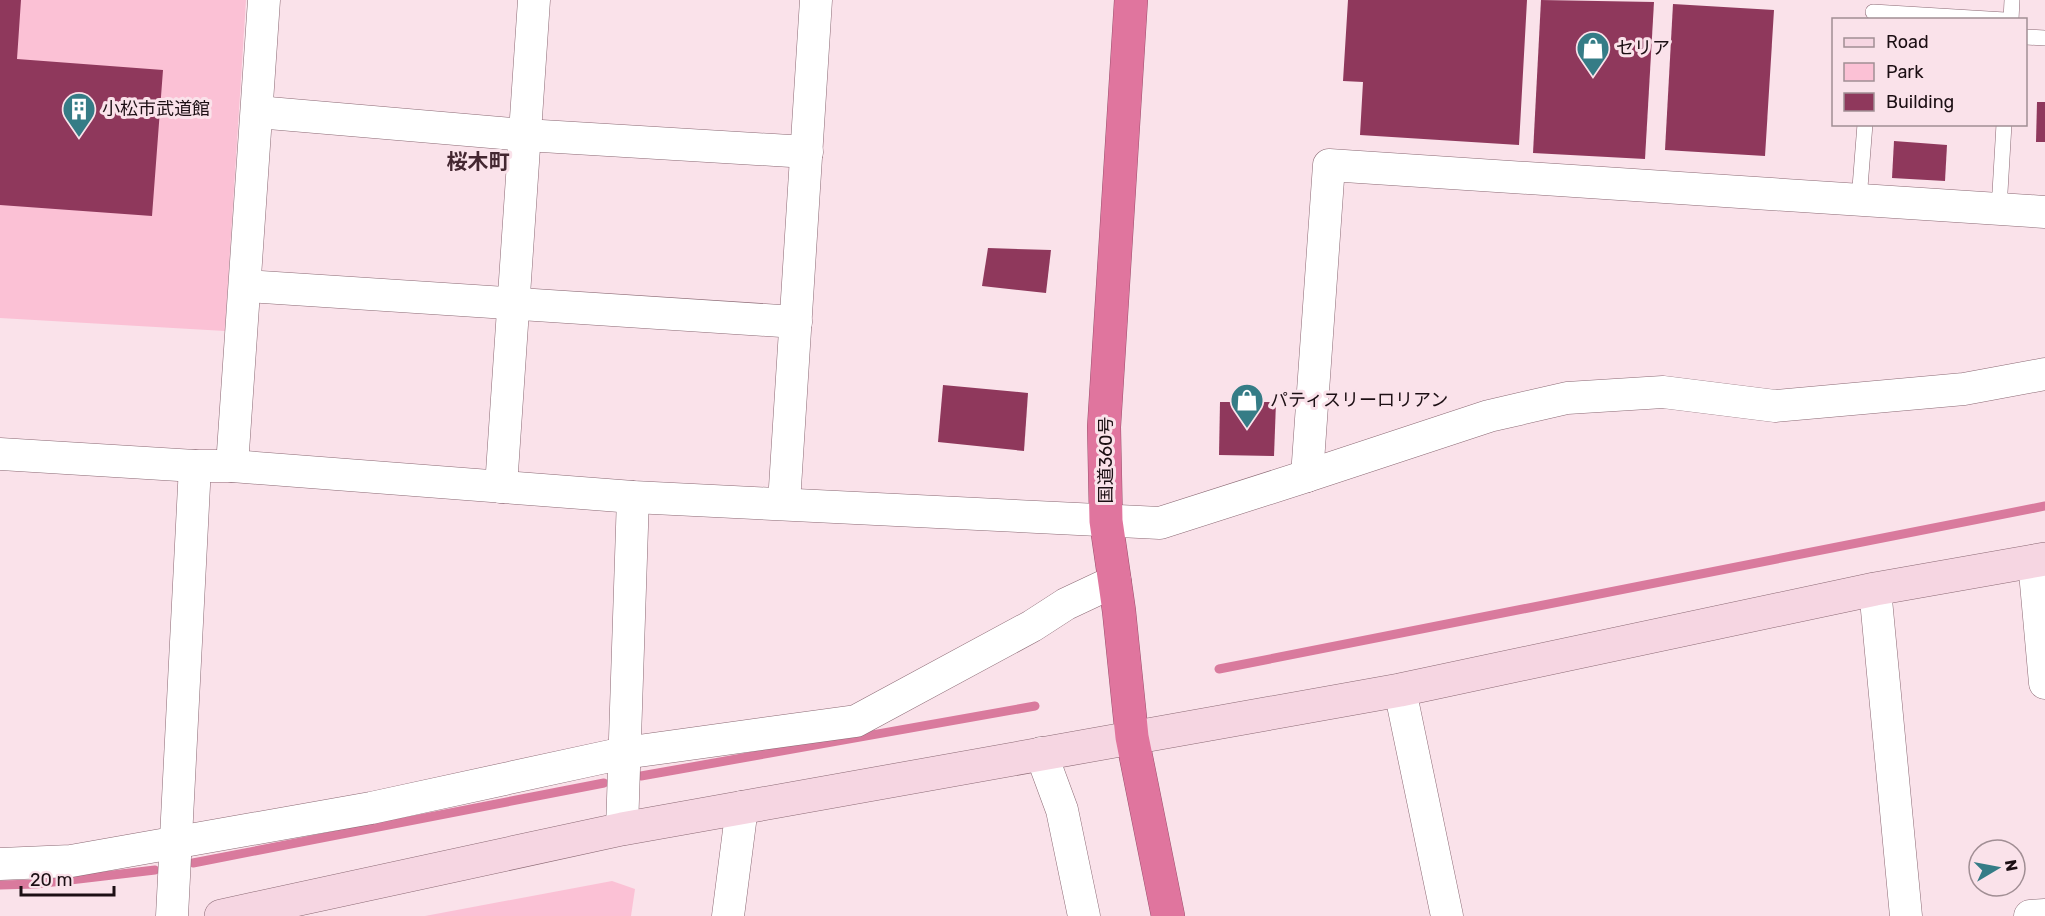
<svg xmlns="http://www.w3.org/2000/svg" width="2045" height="916" font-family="Rubik,'Noto Sans JP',sans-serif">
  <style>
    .green { fill: #fbc1d5 }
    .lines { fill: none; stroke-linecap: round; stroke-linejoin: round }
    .stream { stroke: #d97a9d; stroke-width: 9 }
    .building { fill: #8f385c }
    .lane-casing { stroke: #8b6974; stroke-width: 16 }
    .street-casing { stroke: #8b6974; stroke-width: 33 }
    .secondary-casing { stroke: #8b6974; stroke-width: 34 }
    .highway-casing { stroke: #9b516e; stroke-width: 34 }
    .lane { stroke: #fff; stroke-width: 15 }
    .street { stroke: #fff; stroke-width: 32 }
    .secondary { stroke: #f6d6e2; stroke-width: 33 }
    .highway { stroke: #e0759e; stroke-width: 33 }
    .labels { text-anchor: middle; stroke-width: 6; stroke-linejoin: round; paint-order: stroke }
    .poi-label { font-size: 18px; fill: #1c0f14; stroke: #fae2ea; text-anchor: start }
    .street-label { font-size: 18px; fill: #1c0f14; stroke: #fae2ea }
    .quarter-label { font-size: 21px; font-weight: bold; fill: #442731; stroke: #fae2ea }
  </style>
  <rect width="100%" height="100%" fill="#fae2ea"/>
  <g class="green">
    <path d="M0,0h246l-21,331 -225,-13z"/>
    <path d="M612,881l23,8 -4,27h-206z"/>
  </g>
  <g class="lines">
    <g class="stream">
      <path d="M1219,669l826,-163"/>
      <path d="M641,776l394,-70"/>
      <path d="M193,863l411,-80"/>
      <path d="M0,885l36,-1 119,-14"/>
    </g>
  </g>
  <g class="building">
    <path d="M0,0h21l-4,59 146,11 -11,146 -152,-11z"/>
    <path d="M1348,0h179l-8,145 -159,-10 3,-53 -20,-1z"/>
    <path d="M1541,0l113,2 -9,157 -112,-6z"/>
    <path d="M1673,4l101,6 -9,146 -100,-6z"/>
    <path d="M2037,102h8v40h-9z"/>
    <path d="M1894,141l53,4 -2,36 -53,-3z"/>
    <path d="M988,248l63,2 -5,43 -64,-7z"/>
    <path d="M943,385l85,8 -4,58 -86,-9z"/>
    <path d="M1220,402h56l-2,54 -55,-1z"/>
  </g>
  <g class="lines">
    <defs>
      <g id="lane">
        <path d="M1873,12l132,8"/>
        <path d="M2011,20l1,-20"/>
        <path d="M2026,37l19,1"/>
        <path d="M1859,200l6,-76"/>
        <path d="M1999,209l5,-85"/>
      </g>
      <g id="street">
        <path d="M257,112l268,23 282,17"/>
        <path d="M245,286l551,36"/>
        <path d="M0,454l195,12h37l401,31 527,26 147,-47 182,-60 78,-18 96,-6 112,14 189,-17 81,-15"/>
        <path d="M232,466l32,-466"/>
        <path d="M1307,476l22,-311 716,47"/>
        <path d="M501,487l33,-487"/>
        <path d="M784,503l32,-503"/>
        <path d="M2034,561l11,122"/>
        <path d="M1875,589l31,327"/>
        <path d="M1400,690l47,226"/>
        <path d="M1041,753l21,57 22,106"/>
        <path d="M622,829l11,-332"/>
        <path d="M0,864l71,-3 300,-53 253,-55 232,-32 176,-95 34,-22 49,-23"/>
        <path d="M172,916l23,-450"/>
        <path d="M728,916l14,-109"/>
        <path d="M2030,916l15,-1"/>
      </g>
      <path id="secondary" d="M221,916l401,-87 778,-139 475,-101 170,-30"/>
      <path id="highway" d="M1131,0l-27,427 2,94 13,90 13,126 36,179"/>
    </defs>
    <use href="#lane" class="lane-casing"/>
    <use href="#street" class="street-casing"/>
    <use href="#secondary" class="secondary-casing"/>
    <use href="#highway" class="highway-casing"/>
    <use href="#lane" class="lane"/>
    <use href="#street" class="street"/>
    <use href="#secondary" class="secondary"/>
    <use href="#highway" class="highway"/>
  </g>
  <defs>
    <symbol id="shop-pin" viewBox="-11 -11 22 30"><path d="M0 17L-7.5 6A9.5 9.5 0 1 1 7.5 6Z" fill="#357c86" stroke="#fae2ea"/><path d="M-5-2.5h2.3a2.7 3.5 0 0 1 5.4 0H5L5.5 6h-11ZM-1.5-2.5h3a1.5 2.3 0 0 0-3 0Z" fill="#fff"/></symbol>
    <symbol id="building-pin" viewBox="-11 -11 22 30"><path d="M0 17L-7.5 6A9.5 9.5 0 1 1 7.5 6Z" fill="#357c86" stroke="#fae2ea"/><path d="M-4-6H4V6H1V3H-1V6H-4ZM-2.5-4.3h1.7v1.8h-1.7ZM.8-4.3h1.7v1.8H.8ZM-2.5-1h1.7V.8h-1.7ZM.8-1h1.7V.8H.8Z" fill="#fff"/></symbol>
  </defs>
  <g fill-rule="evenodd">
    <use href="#shop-pin" x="1574" y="29" width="38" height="52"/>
    <use href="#building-pin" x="60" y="90" width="38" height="52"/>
    <use href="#shop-pin" x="1228" y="381" width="38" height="52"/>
  </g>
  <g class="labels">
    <g class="poi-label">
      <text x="1616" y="54">セリア</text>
      <text x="102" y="115">小松市武道館</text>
      <text x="1270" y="406">パティスリーロリアン</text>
    </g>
    <g class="street-label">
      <text transform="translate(1106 460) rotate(-90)" y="6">国道360号</text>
    </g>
    <g class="quarter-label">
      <text x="478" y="169">桜木町</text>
    </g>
  </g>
  <rect x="1832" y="18" width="195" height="108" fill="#fae2ea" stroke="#a18e94" stroke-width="1.5"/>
  <rect x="1844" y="38" width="30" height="9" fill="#f6d6e2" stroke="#a18e94" stroke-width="1.5"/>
  <text x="1886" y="48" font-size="18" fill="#1c0f14">Road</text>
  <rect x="1844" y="63" width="30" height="18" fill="#fbc1d5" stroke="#a18e94" stroke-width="1.5"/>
  <text x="1886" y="78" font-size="18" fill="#1c0f14">Park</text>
  <rect x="1844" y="93" width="30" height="18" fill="#8f385c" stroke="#a18e94" stroke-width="1.5"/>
  <text x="1886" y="108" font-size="18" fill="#1c0f14">Building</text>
  <g transform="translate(1997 868) rotate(80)"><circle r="28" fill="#fae2ea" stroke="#a18e94" stroke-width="1.5"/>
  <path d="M0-4.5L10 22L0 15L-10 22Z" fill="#357c86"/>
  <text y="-9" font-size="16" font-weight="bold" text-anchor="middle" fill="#1c0f14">N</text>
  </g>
  <path d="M21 886v9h93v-9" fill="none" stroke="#1c0f14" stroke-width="3"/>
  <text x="30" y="886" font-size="18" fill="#1c0f14" stroke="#fae2ea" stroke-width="4.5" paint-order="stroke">20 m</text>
</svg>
